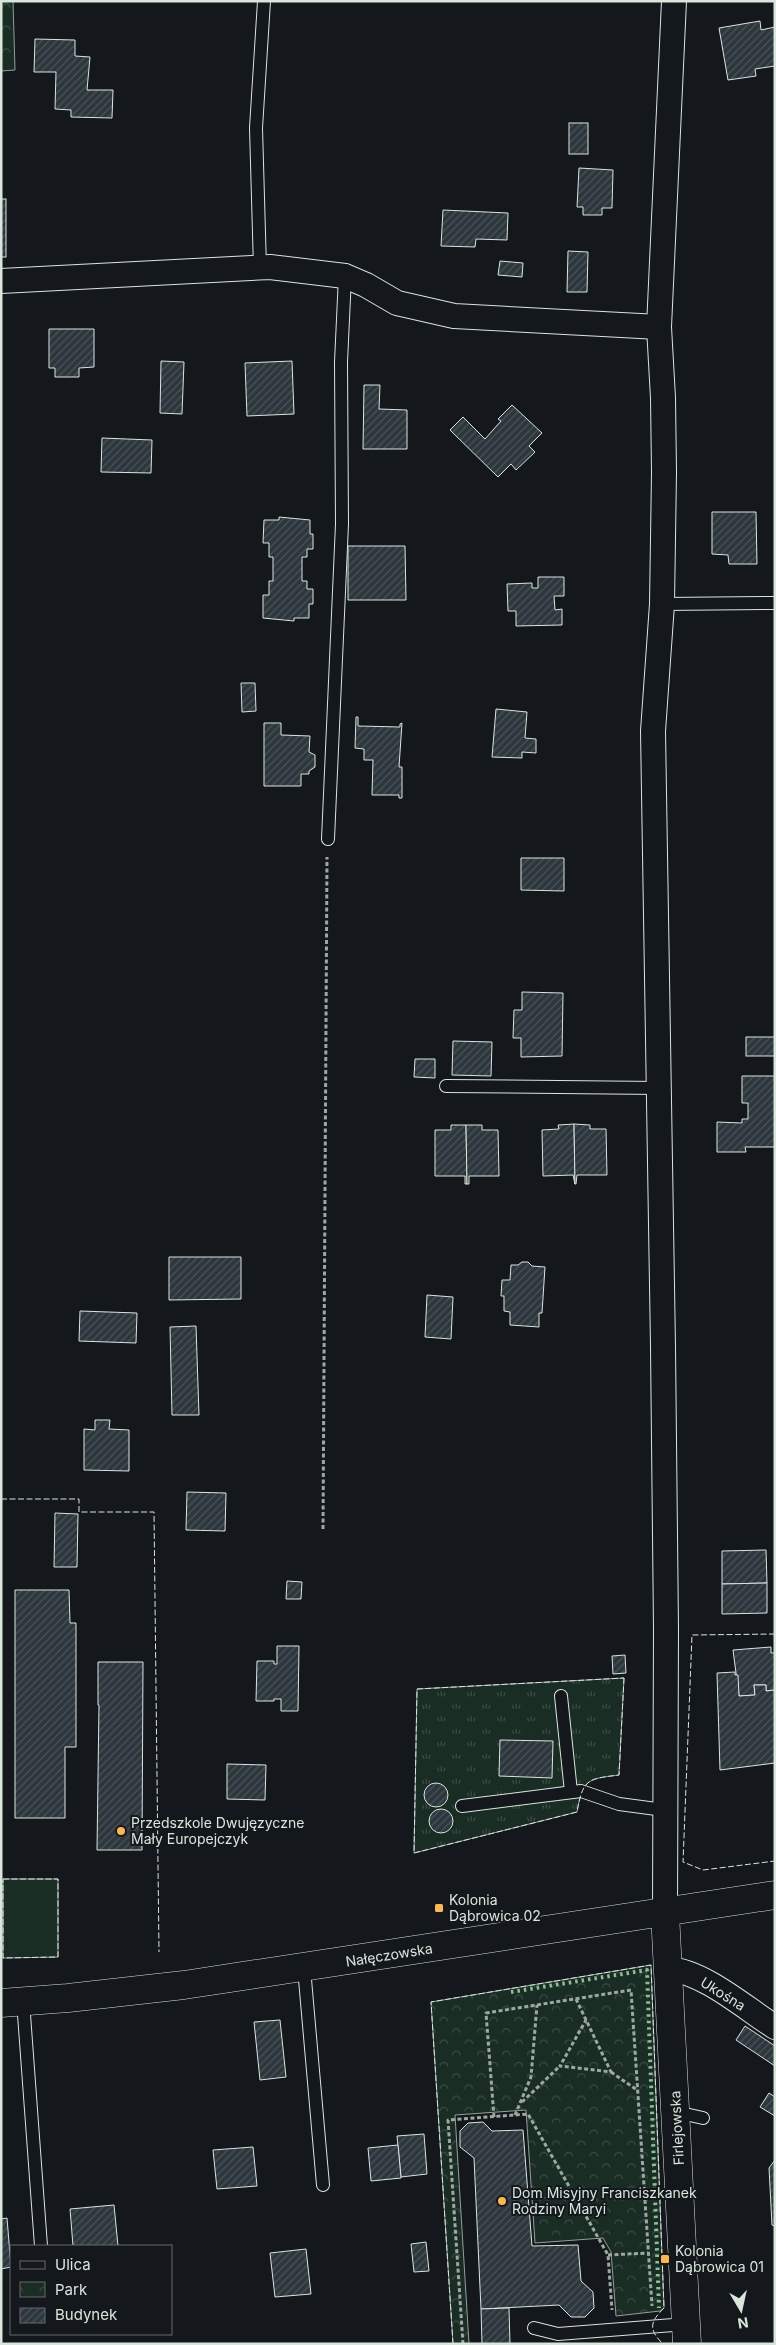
<svg xmlns="http://www.w3.org/2000/svg" width="776" height="2345" font-family="Inter,sans-serif">
  <style>
    .grass { fill: url(#grass-tufts); stroke: #939e99 }
    .park { fill: url(#park-crowns); stroke: #939e99 }
    .pitch { fill: #1a2d24; stroke: #939e99 }
    .building { fill: url(#building-hatch); stroke: #d8e6dc }
    .lines { fill: none; stroke-linecap: round; stroke-linejoin: round }
    .service-casing { stroke: #d8e6dc; stroke-width: 14 }
    .minor-casing { stroke: #d8e6dc; stroke-width: 26 }
    .tertiary-casing { stroke: #d8e6dc; stroke-width: 29 }
    .secondary-casing { stroke: #d8e6dc; stroke-width: 29 }
    .path { stroke: #9da8a2; stroke-width: 3; stroke-dasharray: 4 2.5; stroke-linecap: butt }
    .service { stroke: #14181c; stroke-width: 12 }
    .minor { stroke: #14181c; stroke-width: 24 }
    .tertiary { stroke: #14181c; stroke-width: 28 }
    .secondary { stroke: #14181c; stroke-width: 28 }
    .hedge { stroke: #8ac095; stroke-width: 4; stroke-dasharray: 2.5 4; stroke-linecap: butt }
    .fence { stroke: #d8e6dc; stroke-width: 1; stroke-dasharray: 6 2.5; stroke-linecap: butt }
    .poi-dot { fill: #ffb74d; stroke: #14181c; stroke-width: 2 }
    .labels { text-anchor: middle; stroke-width: 4; stroke-linejoin: round; paint-order: stroke }
    .poi-label { font-size: 14px; fill: #d8e6dc; stroke: #14181c; text-anchor: start }
    .street-label { font-size: 14px; fill: #d8e6dc; stroke: #14181c }
  </style>
  <defs>
    <pattern id="grass-tufts" width="24" height="20" patternUnits="userSpaceOnUse" patternTransform="scale(1.25)"><rect width="24" height="20" fill="#1a2d24"/><path d="M3 7l-1-3M5 7V3M7 7l1-3M15 17l-1-3M17 17v-4M19 17l1-3" fill="none" stroke="#3b4b43"/></pattern>
    <pattern id="park-crowns" width="20" height="18" patternUnits="userSpaceOnUse" patternTransform="scale(1.25)"><rect width="20" height="18" fill="#1a2d24"/><path d="M2 6a3 3 0 1 1 6 0M12 15a3 3 0 1 1 6 0" fill="none" stroke="#3b4b43"/></pattern>
    <pattern id="building-hatch" width="6" height="6" patternUnits="userSpaceOnUse" patternTransform="scale(1.25)"><rect width="6" height="6" fill="#2c363c"/><path d="M-1 1l2-2M0 6l6-6M5 7l2-2" fill="none" stroke="#4a5358"/></pattern>
  </defs>
  <rect width="100%" height="100%" fill="#14181c"/>
  <path class="grass" d="M624,1678l-5,97c-32,4 -36,4 -42,37l-163,41 3,-164z"/>
  <g class="park">
    <path d="M1,1h12l2,69 -14,1z"/>
    <path d="M651,1965l13,343 -4,3 -44,5 -5,-64 -8,-14 -68,5 -9,-133 -71,5 14,229h-16l-22,-342z"/>
  </g>
  <path class="pitch" d="M3,1879h55v78l-55,1z"/>
  <g class="building">
    <path d="M760,21l1,9 14,-3v39l-20,3 1,7 -28,4 -9,-52z"/>
    <path d="M35,39l40,1v16l15,1 -3,33h26l-1,28 -41,-1v-7l-16,-1 1,-37h-22z"/>
    <rect x="569" y="123" width="19" height="31"/>
    <path d="M579,168l34,2 -1,38h-10v7h-19v-8h-6z"/>
    <rect x="1" y="199" width="5" height="58"/>
    <path d="M443,210l65,3 -1,27 -31,-1 -1,8 -34,-1z"/>
    <path d="M568,251l20,1 -1,40h-20z"/>
    <path d="M500,261l23,2 -1,14 -24,-2z"/>
    <path d="M49,329h45v38l-15,1v9h-24v-9h-6z"/>
    <path d="M161,361l23,1 -2,52 -22,-1z"/>
    <path d="M292,361l2,53 -47,2 -2,-53z"/>
    <path d="M364,385h16l-1,24 28,1v39h-44z"/>
    <path d="M512,405l30,28 -13,13 6,6 -19,18 -5,-6 -13,13 -48,-47 13,-13 22,22 16,-18 -3,-2z"/>
    <path d="M102,438l50,2 -1,33 -50,-1z"/>
    <path d="M712,512h44l1,52h-28l-1,-9 -16,-1z"/>
    <path d="M279,517l31,3v14h3v15h-6v8h-5v24h5v8h6v15h-4v14h-15v3l-31,-3v-23h6v-14h4v-24h-4v-14h-6l1,-23h15z"/>
    <path d="M348,546h57l1,54h-58z"/>
    <path d="M538,577h26v19h-10l1,14 7,-1v16l-46,1v-15h-8l-1,-27 25,-1v5h6z"/>
    <path d="M241,683h14l1,28 -14,1z"/>
    <path d="M496,709l31,3 -2,26 11,1v14l-14,-1v6l-30,-1z"/>
    <path d="M356,717h2v9l42,1v-3l2,-1 -3,44h3v31h-3v-3h-27l1,-35h-9v-11l-9,-1z"/>
    <path d="M264,723h17v12l29,1 -1,16 6,3v12l-6,4v3h-8v12h-37z"/>
    <path d="M521,858h43v33l-43,-1z"/>
    <path d="M522,992l41,1 -1,63 -41,1v-19h-8l1,-28h8z"/>
    <rect x="746" y="1037" width="29" height="19"/>
    <path d="M453,1041l39,1 -1,34 -39,-1z"/>
    <path d="M415,1059h20v19l-21,-1z"/>
    <path d="M742,1076h33v71h-30l1,5h-29v-30l25,1v-4h6v-16h-6z"/>
    <path d="M574,1124l1,60 -2,-9 -30,1 -1,-46 17,-1 -1,-4z"/>
    <path d="M574,1124l16,1v4h16l1,46h-30l-1,9h-1z"/>
    <path d="M451,1125h15l1,59h-2v-8h-30v-46h16z"/>
    <path d="M466,1125h16v5h16l1,46h-30v8h-2z"/>
    <path d="M169,1257h72v42l-72,1z"/>
    <path d="M522,1262h6l4,4 13,1 -3,46h-3v14l-29,-2v-13l-6,-1v-15h-3l1,-16h8l1,-15h7z"/>
    <path d="M427,1295l26,2 -2,42 -26,-2z"/>
    <path d="M80,1311l57,2 -1,30 -57,-2z"/>
    <path d="M196,1326l3,89h-27l-2,-88z"/>
    <path d="M95,1420h15l-1,9 20,1v41l-45,-1v-41l11,1z"/>
    <path d="M187,1492l39,1 -1,38 -39,-1z"/>
    <path d="M55,1513l23,1 -1,53h-23z"/>
    <path d="M766,1550l1,33 -45,1v-33z"/>
    <path d="M287,1581l15,1 -1,17h-15z"/>
    <path d="M767,1583v30l-45,1v-30z"/>
    <path d="M15,1590h54l1,33h6v124h-11v71h-50z"/>
    <path d="M277,1646h22l-1,65h-17v-12h-7v2h-18l1,-40h17v3h3z"/>
    <path d="M771,1647v6h4v37l-9,1v-6h-12l1,10 -16,1 -6,-46z"/>
    <path d="M625,1655l1,18 -13,1 -1,-18z"/>
    <path d="M98,1662h45l-1,188h-45l2,-145h-1z"/>
    <path d="M735,1672v3h3l1,21 16,-1 -1,-10h12v6l9,-1v73l-55,7 -3,-97z"/>
    <path d="M500,1740l53,1 -1,37 -53,-2z"/>
    <path d="M227,1764l39,1 -1,35 -38,-1z"/>
    <circle cx="436" cy="1795" r="12"/>
    <circle cx="441" cy="1821" r="12"/>
    <path d="M280,2020l6,57 -26,3 -6,-58z"/>
    <path d="M745,2026l30,20v20l-39,-26z"/>
    <path d="M769,2093l6,4v19l-15,-9z"/>
    <path d="M483,2122l9,9 31,-1 9,116 46,-1 3,36 12,11 1,16 -9,9h-14l-12,-12 -78,4 -7,-151 -14,-11v-16l8,-8z"/>
    <path d="M424,2134l3,40 -26,3 -4,-41z"/>
    <path d="M398,2145l3,33 -30,3 -3,-33z"/>
    <path d="M253,2147l4,39 -40,3 -4,-39z"/>
    <path d="M775,2160v66l-3,-1 -3,-57z"/>
    <path d="M114,2205l4,41h-45l-3,-37z"/>
    <path d="M7,2218l4,49 -10,2v-50z"/>
    <path d="M426,2242l3,29 -15,1 -3,-28z"/>
    <path d="M306,2249l5,45 -36,3 -5,-44z"/>
    <path d="M509,2308l1,36h-28l-1,-35z"/>
  </g>
  <g class="lines">
    <defs>
      <g id="service">
        <path d="M260,268l-4,-140 8,-127"/>
        <path d="M662,604l113,-1"/>
        <path d="M328,839l14,-315 -1,-162 4,-86"/>
        <path d="M446,1086l213,2"/>
        <path d="M561,1696l10,96"/>
        <path d="M462,1806l119,-15 38,13 45,6"/>
        <path d="M304,1968l19,217"/>
        <path d="M23,2001l18,245"/>
        <path d="M676,2112l27,6"/>
        <path d="M534,2328l24,6 128,-10"/>
      </g>
      <g id="minor">
        <path d="M1,281l269,-14 75,9 21,9 31,18 57,13 205,11"/>
        <path d="M665,1913l1,-284 -3,-282 -10,-616 9,-127 2,-132 -1,-74 -4,-71 15,-326"/>
        <path d="M669,1969c35,3 76,39 106,58"/>
      </g>
      <path id="tertiary" d="M665,1913l22,431"/>
      <path id="secondary" d="M1,2003l67,-5 116,-13 591,-90"/>
    </defs>
    <use href="#service" class="service-casing"/>
    <use href="#minor" class="minor-casing"/>
    <use href="#tertiary" class="tertiary-casing"/>
    <use href="#secondary" class="secondary-casing"/>
    <g class="path">
      <path d="M323,1529l4,-672"/>
      <path d="M576,1999l35,73 -51,-6 26,-46"/>
      <path d="M611,2072l26,18"/>
      <path d="M522,2102l38,-36"/>
      <path d="M515,2115l16,-38 6,-72"/>
      <path d="M494,2117l-8,-104 145,-23 21,316"/>
      <path d="M608,2255l40,-2"/>
      <path d="M463,2344l-15,-224 80,-6 80,141 4,55"/>
    </g>
    <use href="#service" class="service"/>
    <use href="#minor" class="minor"/>
    <use href="#tertiary" class="tertiary"/>
    <use href="#secondary" class="secondary"/>
    <path class="hedge" d="M511,1992l136,-22 12,338"/>
    <g class="fence">
      <path d="M1,1499h78v13h75l5,440"/>
      <path d="M775,1634l-83,1 -9,227 20,8 72,-9"/>
      <path d="M624,1678l-5,97c-32,4 -36,4 -42,37l-163,41 3,-164z"/>
      <path d="M3,1879h55v78l-55,1z"/>
      <path d="M453,2344l-22,-342 220,-37 13,343c-14,14 -16,21 -1,36"/>
    </g>
  </g>
  <g class="poi-dot">
    <circle cx="121" cy="1831" r="5"/>
    <rect x="434" y="1903" width="10" height="10" rx="2.5"/>
    <circle cx="502" cy="2201" r="5"/>
    <rect x="660" y="2254" width="10" height="10" rx="2.5"/>
  </g>
  <g class="labels">
    <g class="poi-label">
      <text x="131" y="1828">Przedszkole Dwujęzyczne<tspan x="131" dy="16">Mały Europejczyk</tspan></text>
      <text x="449" y="1905">Kolonia<tspan x="449" dy="16">Dąbrowica 02</tspan></text>
      <text x="512" y="2198">Dom Misyjny Franciszkanek<tspan x="512" dy="16">Rodziny Maryi</tspan></text>
      <text x="675" y="2256">Kolonia<tspan x="675" dy="16">Dąbrowica 01</tspan></text>
    </g>
    <g class="street-label">
      <text transform="translate(389 1955) rotate(-9)" y="5">Nałęczowska</text>
      <text transform="translate(723 1994) rotate(32)" y="5">Ukośna</text>
      <text transform="translate(677 2128) rotate(-93)" y="5">Firlejowska</text>
    </g>
  </g>
  <rect width="776" height="2345" fill="none" stroke="#d8e6dc" stroke-width="5"/>
  <rect x="10" y="2245" width="162" height="90" fill="#14181c" stroke="#626a69"/>
  <rect x="20" y="2261" width="25" height="8" fill="#14181c" stroke="#626a69"/>
  <text x="55" y="2270" font-size="15" fill="#d8e6dc">Ulica</text>
  <rect x="20" y="2282" width="25" height="15" fill="url(#park-crowns)" stroke="#626a69"/>
  <text x="55" y="2295" font-size="15" fill="#d8e6dc">Park</text>
  <rect x="20" y="2308" width="25" height="15" fill="url(#building-hatch)" stroke="#626a69"/>
  <text x="55" y="2320" font-size="15" fill="#d8e6dc">Budynek</text>
  <g transform="translate(741 2310) rotate(171)" stroke="#14181c" stroke-width="4" paint-order="stroke">
  <path d="M0-4L9 19L0 12L-9 19Z" fill="#d8e6dc"/>
  <text y="-8" font-size="14" font-weight="bold" text-anchor="middle" fill="#d8e6dc">N</text>
  </g>
</svg>
